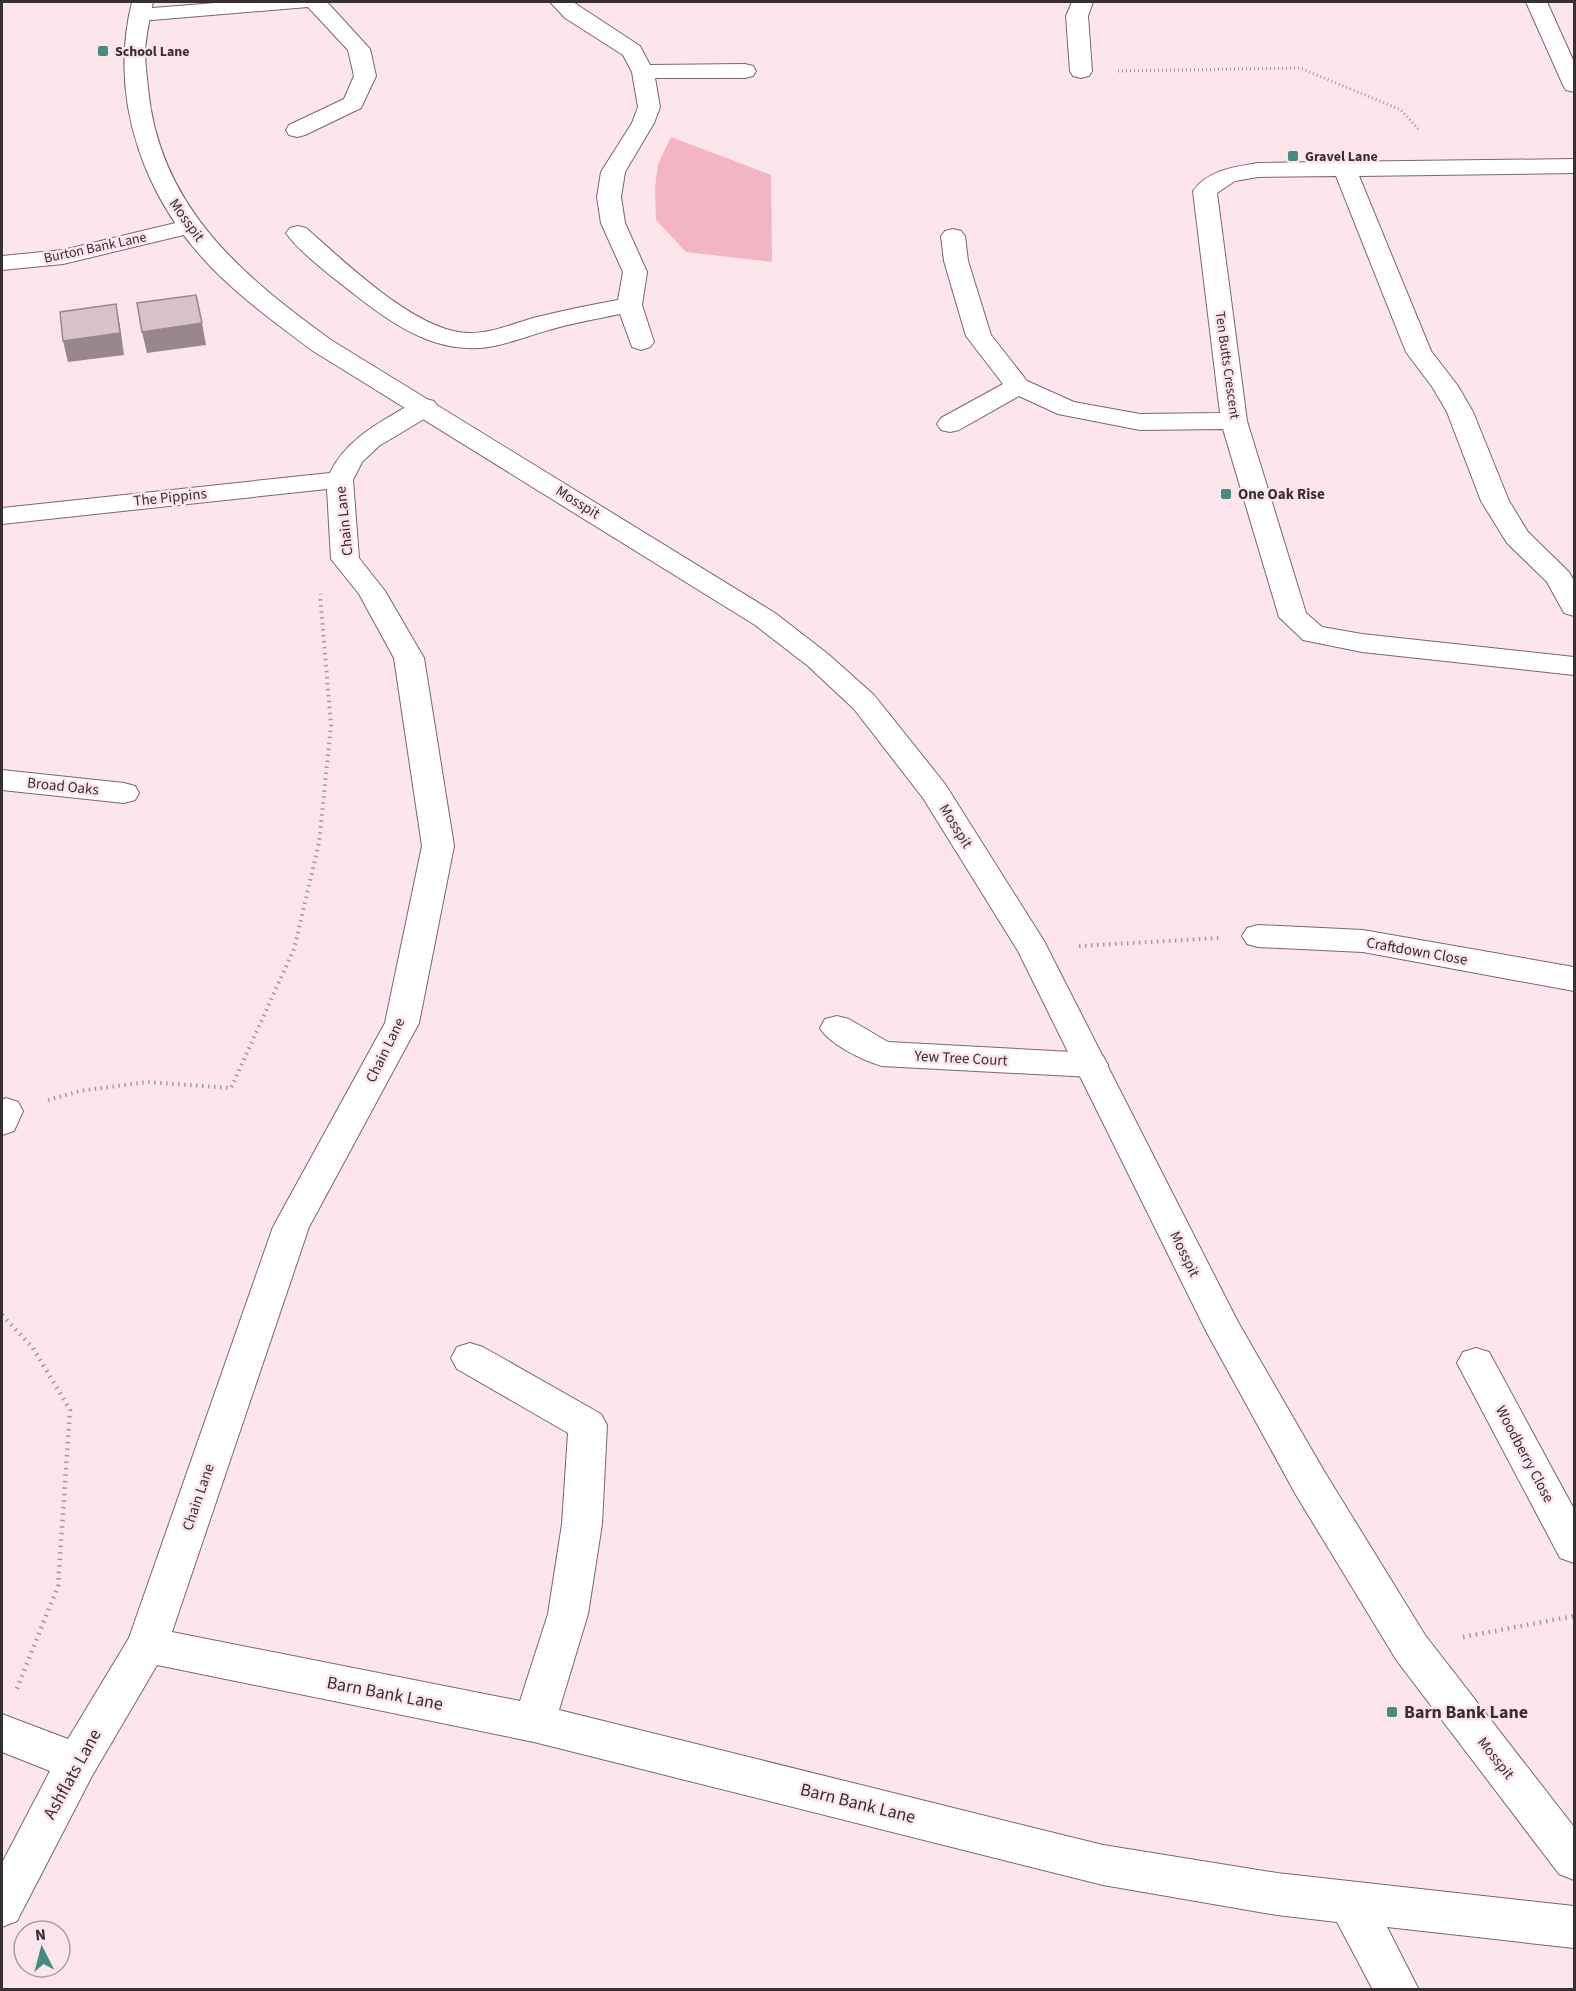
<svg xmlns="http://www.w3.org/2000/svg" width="1576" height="1991" font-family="'Source Sans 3',sans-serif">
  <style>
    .green { fill: #f3b4c5 }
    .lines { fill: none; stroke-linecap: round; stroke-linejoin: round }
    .minor-casing { stroke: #7b676c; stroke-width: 2 }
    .highway-casing { stroke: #7b676c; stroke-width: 2 }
    .path-far2 { stroke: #a9989c; stroke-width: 3; stroke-dasharray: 1 3; stroke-linecap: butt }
    .path-far1 { stroke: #a9989c; stroke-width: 4; stroke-dasharray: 1.5 4.5; stroke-linecap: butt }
    .path { stroke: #a9989c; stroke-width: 4.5; stroke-dasharray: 1.5 5; stroke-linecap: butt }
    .minor { fill: #fff; fill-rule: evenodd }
    .highway { fill: #fff; fill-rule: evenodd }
    .shaded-wall { fill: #98888c }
    .building { fill: #d9c2c8; stroke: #98888c; stroke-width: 1.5 }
    .poi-dot { fill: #488c81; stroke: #fce5eb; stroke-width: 2 }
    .labels { text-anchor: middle; stroke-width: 5; stroke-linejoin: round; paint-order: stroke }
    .far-poi-label { font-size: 14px; font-weight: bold; fill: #382f31; stroke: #fce5eb; text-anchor: start }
    .far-street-label { font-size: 14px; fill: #382f31; stroke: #fce5eb }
    .street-label { font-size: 15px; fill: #382f31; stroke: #fce5eb }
    .poi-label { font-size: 15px; font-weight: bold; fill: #382f31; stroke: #fce5eb; text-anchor: start }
    .near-street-label { font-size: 18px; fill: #382f31; stroke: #fce5eb }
    .near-poi-label { font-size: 18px; font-weight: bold; fill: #382f31; stroke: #fce5eb; text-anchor: start }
  </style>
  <rect width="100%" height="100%" fill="#fce5eb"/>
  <path class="green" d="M671,137l100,38 1,87 -86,-10 -30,-32 -1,-32 3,-24z"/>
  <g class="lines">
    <defs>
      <g id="minor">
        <path d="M228,2h99l43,47 6,27 -15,32 -56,27 -8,2 -8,-2 -3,-5 3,-5 55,-26 10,-23 -6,-26 -40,-43 -168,14 -8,-1 -3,-5 3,-5 8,-1z"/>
        <path d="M550,2h23l67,44 10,19 95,-1 8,2 3,5 -3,5 -8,2h-90l5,29 -6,16 -29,49 -4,25 4,26 22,49 -5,33 12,37 -4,5 -9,3 -9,-3 -12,-33c-24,5 -48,9 -71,16 -26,7 -54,20 -81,18 -43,-1 -81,-28 -114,-54 -19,-15 -54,-41 -68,-61l4,-5 8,-2 8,2c38,33 112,106 164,105 22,0 42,-9 63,-15 28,-7 57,-13 85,-18l5,-28 -22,-49 -4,-26 4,-25 31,-49 6,-16 -6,-35 -9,-17 -58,-37z"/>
        <path d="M1072,2h21l-5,14 4,55 -3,5 -8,2 -8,-2 -3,-5 -4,-55z"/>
        <path d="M1526,2h21l27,60v30l-8,-2 -3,-5z"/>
        <path d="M1574,159v14l-215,3 72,175 27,35 15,26 36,89 19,31 41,40 5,9v35l-10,-3 -17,-31 -40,-39 -26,-42 -34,-89 -14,-24 -27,-36 -70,-176 -78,1 -23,4 -18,12 30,228 59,192 16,14 40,7 212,23v18l-212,-23 -59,-12 -24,-23 -56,-188 -83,1 -82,-16 -39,-18 -60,34 -9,2 -9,-2 -4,-6 4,-6 62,-34 -37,-48 -22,-75 -3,-25 4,-5 8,-2 8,2 4,5 3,25 23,74 36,46 47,21 66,12 80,-1 -27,-222c15,-21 41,-24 65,-28z"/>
        <path d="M188,220l8,2 4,5 -4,5 -133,32 -61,6v-14l61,-6z"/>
        <path d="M425,399l9,2 4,6 -4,6 -55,33 -17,16 -9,18 6,78 26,33 39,67 30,188 -35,177 -110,204 -137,405 348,69 28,-87 14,-90 6,-91 -111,-64 -6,-11 6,-11 13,-4 13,4 118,67 6,11 -5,99 -14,90 -29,96 544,135 174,28 297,33v42l-187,-21 32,63h-46l-36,-68 -60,-7 -174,-30 -569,-143 -377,-77 -65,111 -75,145 -15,6v-64l48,-92 -48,-19v-38l66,25 61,-101 144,-411 112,-204 37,-177 -28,-188 -35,-64 -28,-35 -4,-70 -325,35v-16l328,-35c17,-36 53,-52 86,-72z"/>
        <path d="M2,770l122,13 11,3 4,7 -4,7 -11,3 -122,-13z"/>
        <path d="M1258,925l105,5 211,37v24l-211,-39 -105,-5 -11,-3 -5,-8 5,-8z"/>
        <path d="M837,1016l12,3 39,23 203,11 12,3 5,9 -5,9 -12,3 -209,-11c-18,-5 -53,-22 -62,-38l5,-9z"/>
        <path d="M6,1098l12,4 5,9 -9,20 -12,4v-35z"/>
        <path d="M1476,1348l13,4 85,157v54l-14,-5 -103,-195 6,-11z"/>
      </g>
      <path id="highway" d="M132,2h21c-3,16 -7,33 -8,49 0,12 2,25 3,37 11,118 93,187 183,252l444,273 53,41 46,41 71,89 99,157 194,381 86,149 101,164 149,192v53l-15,-6 -162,-213 -101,-166 -90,-164 -188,-380 -95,-153 -69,-89 -46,-43 -53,-41 -442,-274c-32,-24 -64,-47 -93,-75 -74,-71 -113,-174 -88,-274z"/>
    </defs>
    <use href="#minor" class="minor-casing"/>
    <use href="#highway" class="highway-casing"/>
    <path class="path-far2" d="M1118,71l182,-3 101,42 19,21"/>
    <g class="path-far1">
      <path d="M1079,946l140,-8"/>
      <path d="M48,1100l32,-9 67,-9 84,6 63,-139 25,-106 12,-117 -11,-132"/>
    </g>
    <g class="path">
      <path d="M2,1315l31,33 37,62 -12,176 -42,105"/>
      <path d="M1463,1637l111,-21"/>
    </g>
    <use href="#minor" class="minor"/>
    <use href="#highway" class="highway"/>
  </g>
  <g class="shaded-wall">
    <path d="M116,304l4,22 4,29 -56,7 -5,-21z"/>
    <path d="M202,323l4,22 -59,8 -5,-21z"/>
  </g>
  <g class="building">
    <path d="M196,295l6,28 -60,9 -5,-29z"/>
    <path d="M116,304l4,29 -57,8 -3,-29z"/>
  </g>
  <g class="poi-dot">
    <rect x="97" y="45" width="12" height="12" rx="3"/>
    <rect x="1287" y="150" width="12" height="12" rx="3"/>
    <rect x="1220" y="488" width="12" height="12" rx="3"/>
    <rect x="1386" y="1706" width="12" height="12" rx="3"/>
  </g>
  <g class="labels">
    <g class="far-poi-label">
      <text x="115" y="56">School Lane</text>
      <text x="1305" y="161">Gravel Lane</text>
    </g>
    <g class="far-street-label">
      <text transform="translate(95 247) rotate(-12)" y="5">Burton Bank Lane</text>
      <text transform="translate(1228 365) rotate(82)" y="5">Ten Butts Crescent</text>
    </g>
    <g class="street-label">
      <text transform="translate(187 220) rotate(54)" y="5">Mosspit</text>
      <text transform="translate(170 497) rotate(-6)" y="5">The Pippins</text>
      <text transform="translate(578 502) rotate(32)" y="5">Mosspit</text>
      <text transform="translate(344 521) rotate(-96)" y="5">Chain Lane</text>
      <text transform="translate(63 786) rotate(6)" y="5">Broad Oaks</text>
      <text transform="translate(956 826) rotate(58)" y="5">Mosspit</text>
      <text transform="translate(1417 951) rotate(10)" y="5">Craftdown Close</text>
      <text transform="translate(385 1050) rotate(-64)" y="5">Chain Lane</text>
      <text transform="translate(961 1058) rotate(3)" y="5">Yew Tree Court</text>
      <text transform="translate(1185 1254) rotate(64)" y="5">Mosspit</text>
      <text transform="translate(1525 1454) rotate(62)" y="5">Woodberry Close</text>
      <text transform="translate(198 1497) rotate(-71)" y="5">Chain Lane</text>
      <text transform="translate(1496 1758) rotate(52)" y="5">Mosspit</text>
    </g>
    <g class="poi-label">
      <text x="1238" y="499">One Oak Rise</text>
    </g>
    <g class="near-street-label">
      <text transform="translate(385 1693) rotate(11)" y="6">Barn Bank Lane</text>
      <text transform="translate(72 1774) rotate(-61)" y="6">Ashflats Lane</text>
      <text transform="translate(858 1803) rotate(14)" y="6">Barn Bank Lane</text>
    </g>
    <g class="near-poi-label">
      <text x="1404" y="1718">Barn Bank Lane</text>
    </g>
  </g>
  <rect width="1576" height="1991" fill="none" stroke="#382f31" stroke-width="6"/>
  <g transform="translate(42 1949) rotate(354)"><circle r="28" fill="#fce5eb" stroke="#ae9ca1" stroke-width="1.5"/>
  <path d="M0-4.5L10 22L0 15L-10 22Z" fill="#488c81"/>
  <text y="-9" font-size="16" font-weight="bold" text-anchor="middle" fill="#382f31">N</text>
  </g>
</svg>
